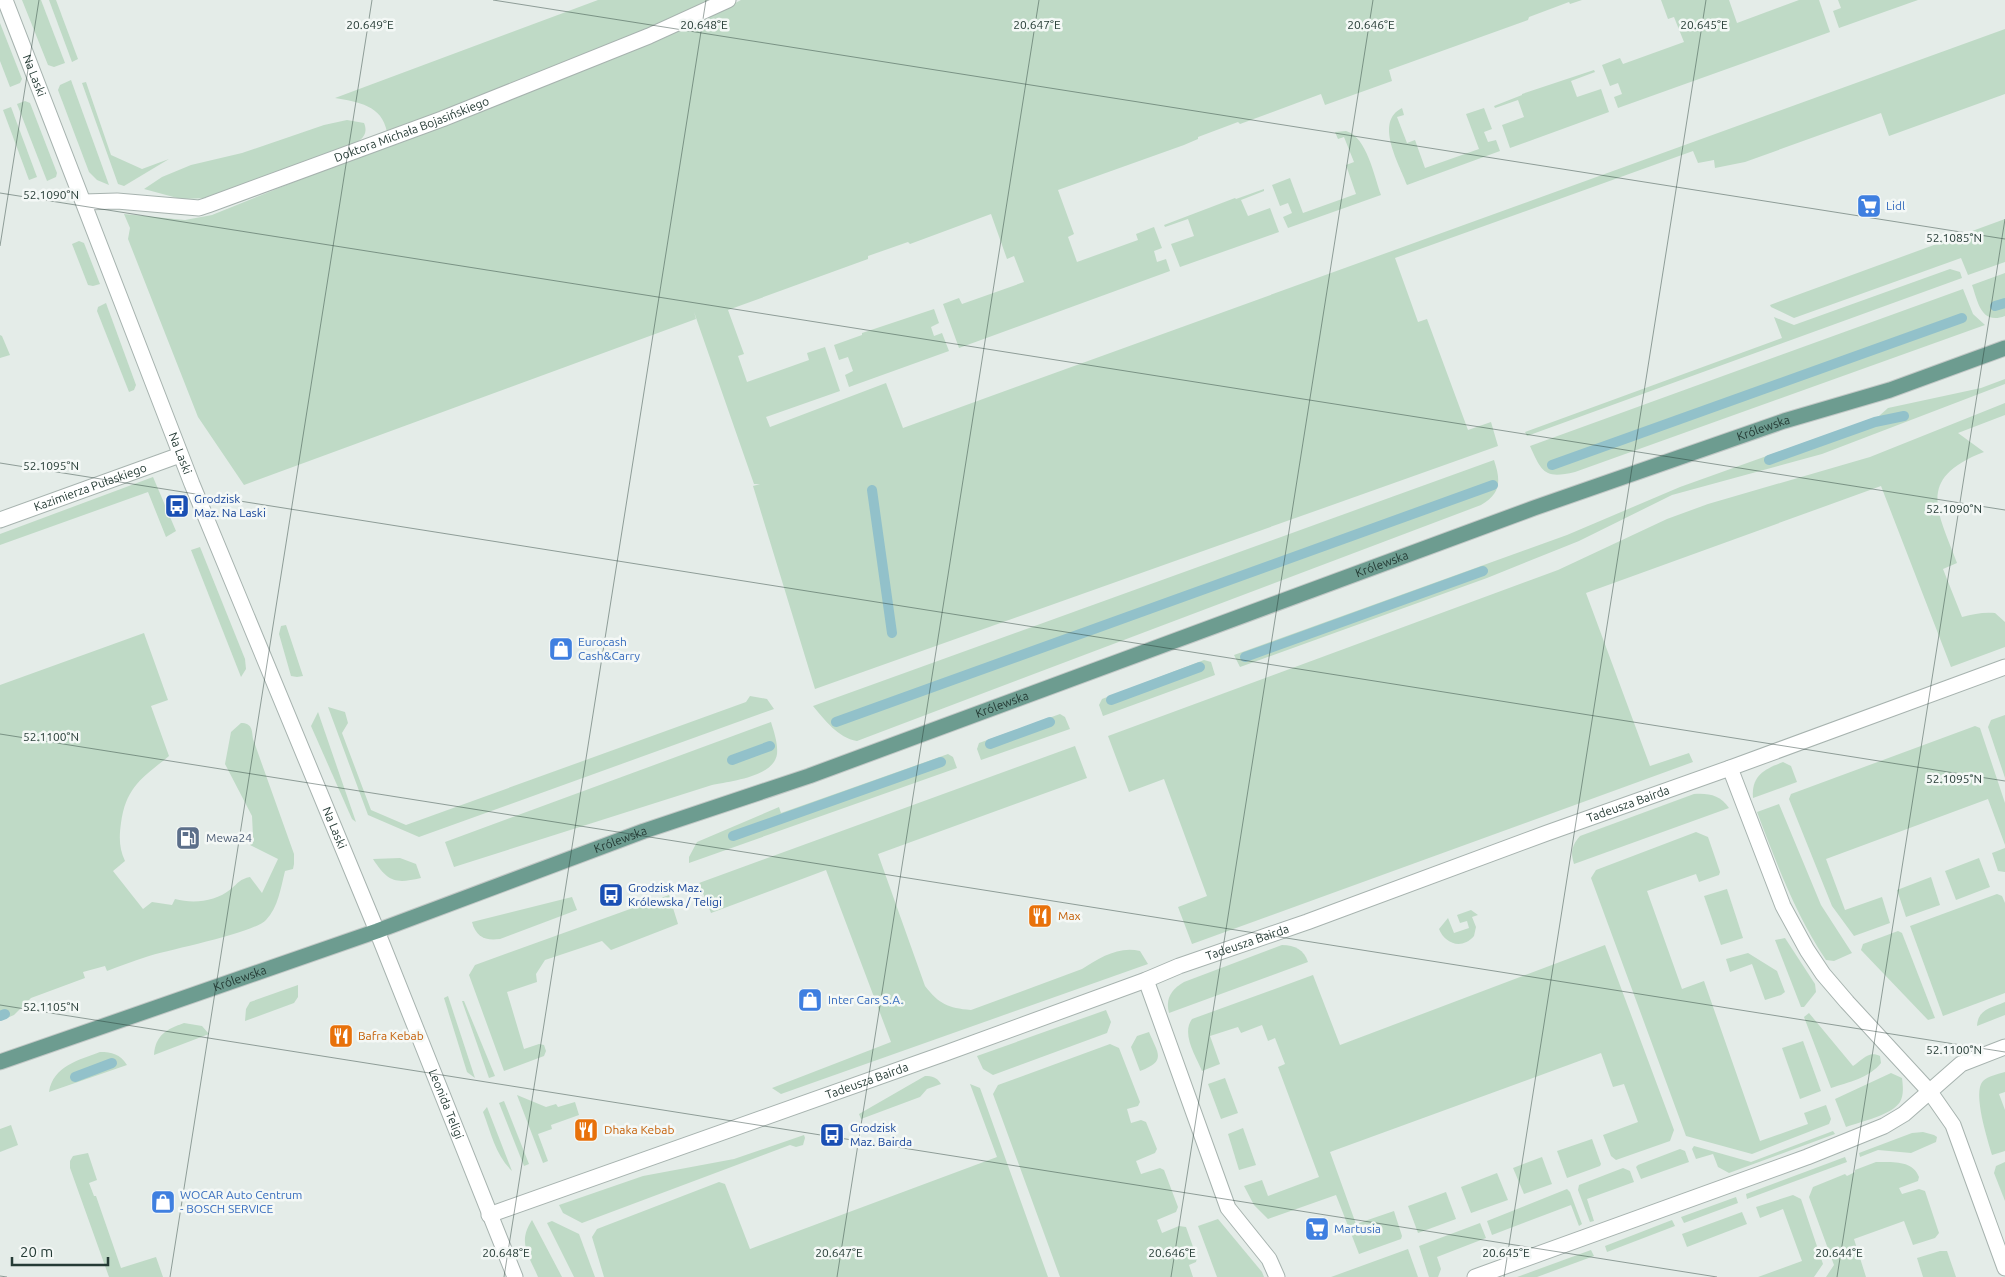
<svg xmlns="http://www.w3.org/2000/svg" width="2005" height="1277" font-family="Ubuntu,sans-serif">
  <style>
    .green { fill: #bfdac6 }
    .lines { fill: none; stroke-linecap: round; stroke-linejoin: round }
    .stream { stroke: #92c1ca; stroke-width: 10 }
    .minor-casing { stroke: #a7b3af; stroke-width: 17 }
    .major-casing { stroke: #c2c8c6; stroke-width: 17 }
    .minor { stroke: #fff; stroke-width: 15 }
    .major { stroke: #6d9c90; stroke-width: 15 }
    .ticks { fill: none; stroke: #253b35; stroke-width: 1; stroke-opacity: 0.45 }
    .labels { text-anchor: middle; stroke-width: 5; stroke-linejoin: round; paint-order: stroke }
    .street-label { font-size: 12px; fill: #253b35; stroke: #f4f8f6 }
    .shop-label { font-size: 12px; fill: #366cbe; stroke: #f4f8f6; text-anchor: start }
    .transit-label { font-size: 12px; fill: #164399; stroke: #f4f8f6; text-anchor: start }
    .service-label { font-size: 12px; fill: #4e5e75; stroke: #f4f8f6; text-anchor: start }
    .food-label { font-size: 12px; fill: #c56008; stroke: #f4f8f6; text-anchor: start }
    .ticks-label { font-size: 12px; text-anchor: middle; fill: #253b35; stroke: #f4f8f6; stroke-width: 5; stroke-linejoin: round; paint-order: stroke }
  </style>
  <rect width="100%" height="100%" fill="#e4ece8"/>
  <g class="green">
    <path d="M22,0h19l24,63 -11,4 -6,-2z"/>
    <path d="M49,0h7l22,59 -6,3z"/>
    <path d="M598,0h117l-39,18 -249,100 -40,14c-5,-27 -29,-30 -52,-34z"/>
    <path d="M741,0h841l-12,4 -1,-2 -40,15 -1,3 -139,50 3,11 -67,24 -4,-11 -81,30 -2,-2 -40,15v2l-14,6 -126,45 16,44 -6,3 9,25 61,-22 -2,-6 18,-7 8,21 -8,3 3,11 9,-3 4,12 -211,77 -16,-44 16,-6 3,6 62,-22 -10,-26 -7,3 -16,-45 -81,30 -2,-2 -40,14v3l-140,51 16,44 -6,2 9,26 62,-22 -2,-7 18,-6 15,44 -74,26 4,10 116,-44 17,45 1102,-399v65l-116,42 -8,-23 -136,49 -30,6 -1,-8 -16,3 -5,-12 -298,107 23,64 9,-3 41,111 23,-8 7,24 -683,243 -62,-203 7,-2h-6l-60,-172 2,7 -452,166 -46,-68 -70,-178 2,-11 -6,-14 61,6 27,-5 512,-206z"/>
    <path d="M1661,0h68l8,23 62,-23h20l11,32 -212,76 -4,-11 8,-3 -4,-11 -8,3 -8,-21 18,-7 3,6 61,-22 -10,-25 -6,2z"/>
    <path d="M1838,0h80l-79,28 -6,-17 8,-3z"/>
    <path d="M0,23l22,56 -2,4 -10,4 -10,-26z"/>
    <path d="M1594,70l1,2 -24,9 6,16 24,-8 8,23 -99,36 -8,-23 22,-8 -6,-17 -23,8 -1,-2 28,-11v-1z"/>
    <path d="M71,80l38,105 -12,-5 -8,-8 -31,-82 2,-5z"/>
    <path d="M86,82l25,73 31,14 27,-10 -45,27 -6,-2 -36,-101z"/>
    <path d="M25,101l5,2 27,70 -1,4 -9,4 -30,-77z"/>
    <path d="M11,107l26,70 -8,3 -26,-70z"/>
    <path d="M1402,108l2,7 -7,2 10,26 8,-3 10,28 54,-19 -13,-35 18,-6 8,21 -8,3 4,10 8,-2 4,11 -93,34c-8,-22 -33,-63 -5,-77z"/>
    <path d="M347,120l17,3c5,12 -3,17 -13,23l-142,52 -28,1 -37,-10 18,-12 29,-12 51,-12 82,-28z"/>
    <path d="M1346,131c21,6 28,45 35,64l-93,33 -5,-11 9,-4 -4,-10 -8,3 -8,-21 18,-7 13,35 53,-19 -10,-29 8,-3 -10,-25 -6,2 -3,-7z"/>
    <path d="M1264,189v2l-23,9 7,16 22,-8 9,24 -99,35 -9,-23 23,-8 -6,-17 -23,8 -1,-2 71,-27 1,1z"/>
    <path d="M2005,219v43l-37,13 -7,-17 -167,60 -23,-11 -1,-2z"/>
    <path d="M79,241l5,2 16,41 -7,2 -5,-1 -16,-41z"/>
    <path d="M1950,269l10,3 2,6 -435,158 -2,-4 257,-94 -8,-21 20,8z"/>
    <path d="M2005,273v43c-24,9 -27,-14 -33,-31z"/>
    <path d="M1963,289l10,25 12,11 -410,147c-30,7 -33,1 -45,-26z"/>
    <path d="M106,303l30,82 -2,5 -5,2 -32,-81 1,-4z"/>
    <path d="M934,309l5,14 -8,4 3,9 8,-3 7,18 -100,36 -4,-12 8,-4 -5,-14 -9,3 -5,-15 28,-10v-2z"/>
    <path d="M0,335l2,1 8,19 -10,3z"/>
    <path d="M2005,379v5l-183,70 -150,41 -93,46 -92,37 -247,89 -6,-12 333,-120 113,-48 199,-71 9,-8 93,-20z"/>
    <path d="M2005,403v12l-47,18 26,19c-68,26 -47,58 -27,111l-14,6 19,48c12,-3 21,-5 33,-4l10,9v25l-54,20 -70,-181 -295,107 64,173 39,-13 4,9 -501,182 -14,-37 29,-11 -43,-117 -35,13 -21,-56 450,-166 109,-51 41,-15 162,-47z"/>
    <path d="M1494,460c7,21 7,33 -13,45l-624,236c-19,-3 -32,-21 -44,-35z"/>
    <path d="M153,477l23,54 -10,6 -18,-45 -148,53v-11z"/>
    <path d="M200,547l45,112 1,10 -5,8 -50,-127z"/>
    <path d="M286,625l17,51 -6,1 -6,-1 -12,-42 2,-8z"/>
    <path d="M144,633l24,67 -17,6 18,50c-27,22 -43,31 -48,67 -2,14 -2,25 4,38l-12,10 30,38 9,-7 20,3 3,-6c18,5 40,3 56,-10 7,-6 9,-10 19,-12l12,16 16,-34 -28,-14 3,-9 -1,-20 -27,-52 6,-32 10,-9c11,0 11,7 12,16l41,115v10l-1,5 -8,2c-4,16 -7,37 -19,49 -12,13 -98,30 -120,37 -13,4 -26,9 -39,14l-2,-5 -22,6 2,6 -54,20 -17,17 -14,6v-336z"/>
    <path d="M1204,660l7,2 4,13 -112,41 -4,-11 3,-6z"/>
    <path d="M750,696l17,3 7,10 -355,128 -51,-22 -40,-108 17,5 3,11 -6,10 29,77 35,15 340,-123z"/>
    <path d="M318,712l38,110 -4,-3 -41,-93z"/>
    <path d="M1060,714l5,3 5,12 -89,31 -4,-11 2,-6z"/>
    <path d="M2005,715v63l-17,-51 3,-7z"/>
    <path d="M771,722c3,10 7,21 6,32 -3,23 -47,27 -65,31l-258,82 -9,-25z"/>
    <path d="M1975,726l5,2 25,75v42l-17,-46 -162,60 19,51 37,-13 8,26 -36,13 -22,-30 -43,-107 2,-5z"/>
    <path d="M1075,746l12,32 -209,76 47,132c14,18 23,22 46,24l111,-41c18,-11 36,-23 58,-18l8,13 -367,130 -9,-6 119,-46 -65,-172 -115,43 -12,-30z"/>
    <path d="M948,754l5,3 4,11 -268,95v-6l8,-15 82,-35 2,6z"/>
    <path d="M1783,762l8,4 6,16 -44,16c-2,-22 11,-29 30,-36z"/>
    <path d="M1694,794c15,-1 26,1 35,14l-155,56c-4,-12 -2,-19 6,-28z"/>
    <path d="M1779,804l42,101 31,48 -18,8 -8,-1c-31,-46 -49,-96 -69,-148z"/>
    <path d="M1696,832l12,5 12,35 -1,3 -20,7 -3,-8 -49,17 35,98 22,-8 56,160 48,-17 -4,-11 22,-8 5,14 -2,5 -77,30 -66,-18 -95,-258 5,-8z"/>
    <path d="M2005,848v24l-7,-1 -6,-18z"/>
    <path d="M400,858l16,6 5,14c-26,6 -33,4 -48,-19z"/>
    <path d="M1979,858l11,29 -34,13 -11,-29z"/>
    <path d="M1931,877l9,28 -34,12 -9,-27z"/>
    <path d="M1727,889l16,49 -22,7 -17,-49z"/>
    <path d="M1997,894l5,2 3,7v90l-62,23 -33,-90z"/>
    <path d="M669,895l9,29 -67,26 -9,-9 -57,19 -9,14 1,8 -30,10 17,57 15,-5 5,1 2,6 -2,5 -40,15 -35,-96 6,-10z"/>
    <path d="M572,897l5,13 -77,29c-15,2 -24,-2 -28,-17z"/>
    <path d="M1471,910l7,5 -6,2 4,10 -2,9c-12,14 -29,8 -35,-7l9,-11 6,15 15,-5 -2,-7 -7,2 -3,-8z"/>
    <path d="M1898,931l4,2 33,85 -7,2 -67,-70 2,-6z"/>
    <path d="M1785,938l30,46 1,8 -12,15h-3l-26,-67z"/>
    <path d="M1282,945c13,0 22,5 26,17l-139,51c-4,-15 3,-24 15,-31z"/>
    <path d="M1605,945l69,185 -4,11 -54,19 -5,-4 -8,-21 35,-13 -14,-38 -11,3 -12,-34 -271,99 26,72 38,-13 8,25 -1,3 -42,15 -23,-59 -68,24 -14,-14 -10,-19 18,-6 6,16 51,-19 -41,-110 7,-3 -10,-26 -7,3 -6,-16 -21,8 -3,-6 -28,9 10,28 -18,7c-6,-15 -21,-37 -10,-52l121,-44 27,70z"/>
    <path d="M1748,953l29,18 8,21 -4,3 -16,5 -13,-36 -22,8 -4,-13z"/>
    <path d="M298,985v12l-4,6 -49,18 1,-12 4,-7z"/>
    <path d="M448,996l27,82 -8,-6 -23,-74z"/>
    <path d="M462,1001h2l31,75 -6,2z"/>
    <path d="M2005,1002v13l-28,11c1,-17 14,-18 28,-24z"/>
    <path d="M1106,1010l5,12 -4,11 -114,42 -10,-6 -6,-13z"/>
    <path d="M1809,1013l44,53c9,-6 16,-16 27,-10l1,7c-12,15 -32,19 -50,25l-27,-71z"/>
    <path d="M184,1023l18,3 7,8 -55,21c1,-20 13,-26 30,-32z"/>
    <path d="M1149,1032c9,22 18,29 -9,39l-9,-24 6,-11z"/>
    <path d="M1803,1041l18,50 -21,8 -18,-51z"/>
    <path d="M1110,1044l9,4 21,54 -2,4 -11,3 4,14 10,-3 5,2 11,27 -2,4 -19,8 5,13 19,-6 4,2 14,37 -2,5 -19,8 5,13 17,-7 7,1 11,31 -1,4 -7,3 4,12h-133l-67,-183 5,-9z"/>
    <path d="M100,1052c12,0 20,2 27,13l-78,27c4,-26 30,-32 51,-40z"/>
    <path d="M2005,1072v20l-6,2 6,16v41l-13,4c-4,-14 -20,-63 -9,-74 5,-5 15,-7 22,-9z"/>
    <path d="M1891,1073l11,5c1,8 2,17 -2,24 -8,13 -40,20 -54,25l-11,-28z"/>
    <path d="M925,1076c7,0 12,1 16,8l-14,5 -7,8 -59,22 -2,-5z"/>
    <path d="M1225,1078l13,35 -17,6 -13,-35z"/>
    <path d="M970,1084l10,4 68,189h-444l-12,-40 5,-8 122,-47 6,2 25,65 247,-92z"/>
    <path d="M517,1095l29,12 10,-3 2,3 17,-5 4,13 -28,10 1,4 -14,5 10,27 -5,2z"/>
    <path d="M504,1101l25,63 -5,2 -25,-63z"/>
    <path d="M487,1107l25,64c-16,-15 -21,-38 -29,-59z"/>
    <path d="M11,1125l7,20 -18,7v-23z"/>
    <path d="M1243,1128l13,37 -17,5 -11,-36z"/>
    <path d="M1833,1131l2,3 -106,39 -11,-6 -5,-13 -17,5 -4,-10 2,-3 57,16z"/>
    <path d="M1923,1132l11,3 3,2 -1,5 -25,11 -33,-3 -18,7 -1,-4 53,-20z"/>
    <path d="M804,1135l1,3 -2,7 -7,2 -6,-2 -208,78 -19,-10 -4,-8 84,-29 91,-17z"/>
    <path d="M1592,1139l9,25 -1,2 -33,12 -10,-27z"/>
    <path d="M1680,1149l5,2 4,11 -48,17 -5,-12 2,-2z"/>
    <path d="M88,1153l9,27 -8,3 5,13h2l25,72 35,-11 7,20h-54l-39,-109v-7l3,-5z"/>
    <path d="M1542,1157l10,27 -28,10 -11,-26z"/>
    <path d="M1845,1157l2,5 -100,37 -1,-5z"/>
    <path d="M1876,1162c16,0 37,-2 43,15l-1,4 -19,7 3,6 17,-5 6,2 14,42 -4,5 -22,7 -9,-24 -50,18 12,38h-40l8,-12 -25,-68 4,-10 32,-13 2,2 8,-4v-2z"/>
    <path d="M2005,1162v39l-11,-28 2,-7z"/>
    <path d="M1623,1168l7,3 4,11 -47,17 7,22 -4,1 -12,-32 1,-5z"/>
    <path d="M1497,1173l11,27 -37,13 -10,-26z"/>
    <path d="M1567,1189l3,3 12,32 -3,2 -8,-21 -79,30 -5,-14z"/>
    <path d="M1446,1192l10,27 -38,14 -10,-27z"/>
    <path d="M1793,1195l8,4 22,65 -9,13h-56l44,-16 -19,-52 -23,9 -4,-11z"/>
    <path d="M1736,1197l2,6 -54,20 -3,-6z"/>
    <path d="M1742,1212l5,12 -60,23 -5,-13z"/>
    <path d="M1218,1219l44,53 2,5h-47l-19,-51z"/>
    <path d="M532,1220l30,57h-24c-9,-22 -21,-34 -6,-57z"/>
    <path d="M1672,1220l3,6 -68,26 -2,-6z"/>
    <path d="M552,1221l27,13 16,43h-21l-27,-54z"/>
    <path d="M1480,1223l6,15 -49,19 4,12 -3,8h-9l-10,-31z"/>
    <path d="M1408,1249l10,28h-87z"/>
    <path d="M1591,1250l3,6 -57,21h-20z"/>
    <path d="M1940,1251h7l9,26h-33l-6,-19z"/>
  </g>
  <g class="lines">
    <g class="stream">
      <path d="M1995,306l10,-3"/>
      <path d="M1769,460l106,-38 29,-6"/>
      <path d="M1552,465l410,-147"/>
      <path d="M872,490l20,143"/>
      <path d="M1245,657l238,-86"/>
      <path d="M1111,700l89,-33"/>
      <path d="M836,722l657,-237"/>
      <path d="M990,744l60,-22"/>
      <path d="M732,760l38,-14"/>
      <path d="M733,836l208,-74"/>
      <path d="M0,1016l5,-2"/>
      <path d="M75,1077l37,-14"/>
    </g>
    <defs>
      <g id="minor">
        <path id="s1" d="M5,0l187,484 185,447 138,346"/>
        <path id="s2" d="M84,202l33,-1 82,7 9,-3 234,-86 207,-83 79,-36"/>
        <path id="s3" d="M0,520l180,-65"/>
        <path d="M1730,768l53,138 24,44 16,24 24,28 83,90 23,33 52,143"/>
        <path d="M1146,980l82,228 41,51 8,18"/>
        <path id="s4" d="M489,1215l457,-162 200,-73 33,-14 128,-44 240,-89 183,-65 275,-101"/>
        <path d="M1475,1277l332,-120 77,-31 20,-12 57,-50 44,-17"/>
      </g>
      <g id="major">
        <path id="s5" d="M0,1062l377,-131 267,-100 165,-55 725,-268 250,-87 106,-31 115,-42"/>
      </g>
    </defs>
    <use href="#minor" class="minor-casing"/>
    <use href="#major" class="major-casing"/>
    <use href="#minor" class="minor"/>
    <use href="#major" class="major"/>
  </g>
  <path class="ticks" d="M493,0l1512,239M0,193l2005,317M0,246l39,-246M0,463l2005,318M0,734l2005,318M0,1005l1717,272M0,1276l7,1M170,1277l202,-1277M504,1277l202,-1277M837,1277l202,-1277M1171,1277l202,-1277M1504,1277l202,-1277M1837,1277l168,-1058"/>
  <defs>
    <symbol id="supermarket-square" viewBox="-11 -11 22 22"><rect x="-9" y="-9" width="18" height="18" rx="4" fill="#3f7fe0" stroke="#f4f8f6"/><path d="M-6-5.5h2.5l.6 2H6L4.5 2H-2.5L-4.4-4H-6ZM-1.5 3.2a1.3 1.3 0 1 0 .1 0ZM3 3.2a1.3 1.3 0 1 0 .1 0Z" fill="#fff"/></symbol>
    <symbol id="bus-square" viewBox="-11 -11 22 22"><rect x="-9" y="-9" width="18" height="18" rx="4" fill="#1a4fb4" stroke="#f4f8f6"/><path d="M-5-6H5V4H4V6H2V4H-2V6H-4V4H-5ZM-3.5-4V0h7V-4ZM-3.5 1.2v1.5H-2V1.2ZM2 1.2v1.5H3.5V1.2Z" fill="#fff"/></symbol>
    <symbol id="shop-square" viewBox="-11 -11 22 22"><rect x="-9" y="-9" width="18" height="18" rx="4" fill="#3f7fe0" stroke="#f4f8f6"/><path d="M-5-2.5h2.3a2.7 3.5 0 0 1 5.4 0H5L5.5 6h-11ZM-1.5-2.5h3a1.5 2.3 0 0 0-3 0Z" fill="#fff"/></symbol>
    <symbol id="fuel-square" viewBox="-11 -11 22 22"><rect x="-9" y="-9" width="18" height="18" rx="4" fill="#5c6f8a" stroke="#f4f8f6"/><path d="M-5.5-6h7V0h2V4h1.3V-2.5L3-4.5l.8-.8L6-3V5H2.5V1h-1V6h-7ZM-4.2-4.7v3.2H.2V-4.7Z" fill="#fff"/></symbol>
    <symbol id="restaurant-square" viewBox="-11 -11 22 22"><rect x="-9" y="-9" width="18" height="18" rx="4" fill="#e8710a" stroke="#f4f8f6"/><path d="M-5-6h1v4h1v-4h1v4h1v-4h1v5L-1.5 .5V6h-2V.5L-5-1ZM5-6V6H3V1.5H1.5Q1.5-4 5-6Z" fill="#fff"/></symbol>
  </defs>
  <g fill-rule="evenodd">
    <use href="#supermarket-square" x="1855" y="192" width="28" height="28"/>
    <use href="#bus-square" x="163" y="492" width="28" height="28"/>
    <use href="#shop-square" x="547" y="635" width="28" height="28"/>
    <use href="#fuel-square" x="174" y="824" width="28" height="28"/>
    <use href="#bus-square" x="597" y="881" width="28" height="28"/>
    <use href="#restaurant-square" x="1026" y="902" width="28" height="28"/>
    <use href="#shop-square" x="796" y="986" width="28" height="28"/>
    <use href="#restaurant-square" x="327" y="1022" width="28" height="28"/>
    <use href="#restaurant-square" x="572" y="1116" width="28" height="28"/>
    <use href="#bus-square" x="818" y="1121" width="28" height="28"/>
    <use href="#shop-square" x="149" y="1188" width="28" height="28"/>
    <use href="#supermarket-square" x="1303" y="1215" width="28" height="28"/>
  </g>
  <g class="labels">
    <g class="street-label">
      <text dy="4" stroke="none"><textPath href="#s1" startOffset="81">Na Laski</textPath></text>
      <text dy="4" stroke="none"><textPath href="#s2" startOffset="342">Doktora Michała Bojasińskiego</textPath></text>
      <text dy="4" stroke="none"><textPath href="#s5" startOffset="1874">Królewska</textPath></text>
      <text dy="4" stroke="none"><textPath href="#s1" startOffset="486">Na Laski</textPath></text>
      <text dy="4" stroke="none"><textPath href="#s3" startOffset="96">Kazimierza Pułaskiego</textPath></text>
      <text dy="4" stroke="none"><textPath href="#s5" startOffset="1469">Królewska</textPath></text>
      <text dy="4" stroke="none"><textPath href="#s5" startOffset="1064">Królewska</textPath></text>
      <text dy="4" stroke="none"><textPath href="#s4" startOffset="1211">Tadeusza Bairda</textPath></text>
      <text dy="4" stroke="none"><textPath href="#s1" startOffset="891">Na Laski</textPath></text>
      <text dy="4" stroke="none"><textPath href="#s5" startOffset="659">Królewska</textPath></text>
      <text dy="4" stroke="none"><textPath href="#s4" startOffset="806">Tadeusza Bairda</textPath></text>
      <text dy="4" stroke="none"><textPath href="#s5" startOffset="254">Królewska</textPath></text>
      <text dy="4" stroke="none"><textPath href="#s4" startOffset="401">Tadeusza Bairda</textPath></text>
      <text dy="4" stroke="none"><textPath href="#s1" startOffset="1189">Leonida Teligi</textPath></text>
    </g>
    <g class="shop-label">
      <text x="1886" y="210">Lidl</text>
      <text x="578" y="646">Eurocash<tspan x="578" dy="14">Cash&amp;Carry</tspan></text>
      <text x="828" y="1004">Inter Cars S.A.</text>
      <text x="180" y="1199">WOCAR Auto Centrum<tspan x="180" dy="14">- BOSCH SERVICE</tspan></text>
      <text x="1334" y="1233">Martusia</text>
    </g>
    <g class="transit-label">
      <text x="194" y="503">Grodzisk<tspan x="194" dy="14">Maz. Na Laski</tspan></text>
      <text x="628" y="892">Grodzisk Maz.<tspan x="628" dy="14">Królewska / Teligi</tspan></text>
      <text x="850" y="1132">Grodzisk<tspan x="850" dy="14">Maz. Bairda</tspan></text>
    </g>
    <g class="service-label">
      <text x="206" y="842">Mewa24</text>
    </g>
    <g class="food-label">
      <text x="1058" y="920">Max</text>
      <text x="358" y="1040">Bafra Kebab</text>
      <text x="604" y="1134">Dhaka Kebab</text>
    </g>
  </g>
  <g class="ticks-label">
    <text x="370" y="29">20.649°E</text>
    <text x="704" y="29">20.648°E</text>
    <text x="1037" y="29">20.647°E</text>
    <text x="1371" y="29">20.646°E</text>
    <text x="1704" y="29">20.645°E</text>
    <text x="51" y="199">52.1090°N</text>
    <text x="1954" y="242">52.1085°N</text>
    <text x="51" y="470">52.1095°N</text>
    <text x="1954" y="513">52.1090°N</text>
    <text x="51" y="741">52.1100°N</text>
    <text x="1954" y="783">52.1095°N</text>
    <text x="51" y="1011">52.1105°N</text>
    <text x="1954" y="1054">52.1100°N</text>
    <text x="506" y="1257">20.648°E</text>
    <text x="839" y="1257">20.647°E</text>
    <text x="1172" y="1257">20.646°E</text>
    <text x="1506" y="1257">20.645°E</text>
    <text x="1839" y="1257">20.644°E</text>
  </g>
  <path d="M12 1257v8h96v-8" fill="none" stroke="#253b35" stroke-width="2.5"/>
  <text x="20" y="1257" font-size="15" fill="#253b35" stroke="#f4f8f6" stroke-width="4" paint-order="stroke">20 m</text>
</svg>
